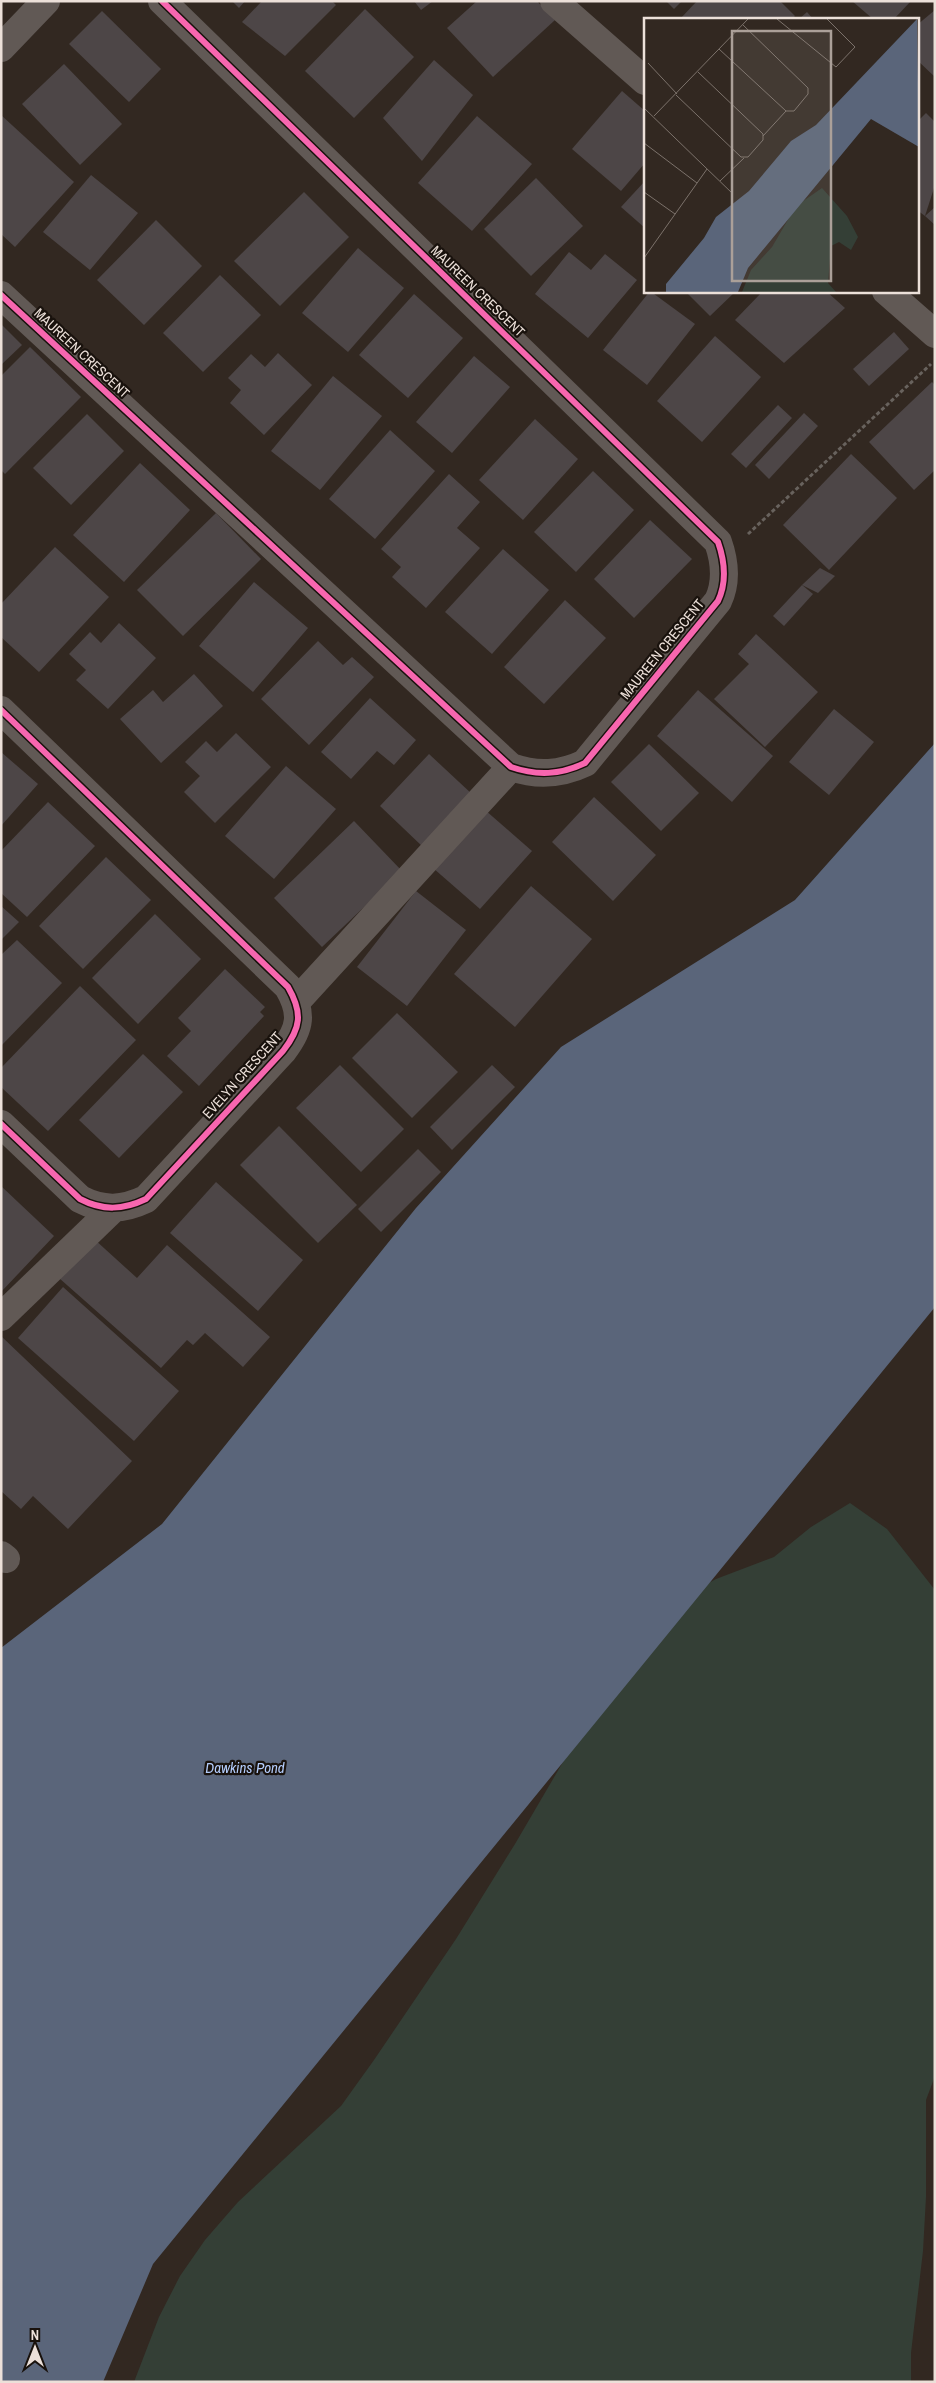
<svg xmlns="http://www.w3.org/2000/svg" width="936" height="2383" font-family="'Archivo Narrow',sans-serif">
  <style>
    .green { fill: #343f36 }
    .water { fill: #5a657a }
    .building { fill: #4d4647 }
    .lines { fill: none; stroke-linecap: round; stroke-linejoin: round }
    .path { stroke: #68625d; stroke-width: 3; stroke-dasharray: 4 2.5; stroke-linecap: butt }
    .minor { stroke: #615955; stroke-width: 28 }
    .cycleway-casing { stroke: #19120d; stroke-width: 9 }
    .cycleway { stroke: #f766af; stroke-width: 6 }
    .labels { text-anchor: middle; stroke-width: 4.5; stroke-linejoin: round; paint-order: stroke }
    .street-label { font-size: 14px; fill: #ece0d9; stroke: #19120d }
    .water-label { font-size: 15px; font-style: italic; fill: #b4cdfc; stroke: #19120d }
    .inset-road { fill: none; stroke: #7c726b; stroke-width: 1 }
    .view { fill: #aba099; fill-opacity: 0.15; stroke: #aba099; stroke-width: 2.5 }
    .inset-edge { fill: none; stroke: #ece0d9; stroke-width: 2.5 }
  </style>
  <rect width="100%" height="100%" fill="#322821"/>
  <path class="green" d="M850,1503l37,26 48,61v486l-9,24v97l-3,54 -12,102v29h-777l25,-65 21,-41 25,-36 33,-38 103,-96 33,-46 82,-121 59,-95 48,-82 49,-91 64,-70 40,-22 58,-22 37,-30z"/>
  <path class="water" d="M935,743v564l-782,957 -50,118h-102v-734l161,-124 254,-316 145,-161 234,-147z"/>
  <g class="building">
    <path d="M232,1h13l-6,7z"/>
    <path d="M262,1h70l4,4 -51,51 -43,-34z"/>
    <path d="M414,1h19l-12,9z"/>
    <path d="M477,1h60l18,19 -62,57 -46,-49z"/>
    <path d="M666,1h16l-8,8z"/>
    <path d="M697,1h83l15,15 -3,3h-112z"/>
    <path d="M852,1h59l-17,18h-21z"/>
    <path d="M365,9l49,48 -60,61 -49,-47z"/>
    <path d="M935,10v67l-18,-17v-35z"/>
    <path d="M102,11l59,58 -32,33 -60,-58z"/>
    <path d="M807,12l6,7h-14z"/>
    <path d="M434,60l39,35 -51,66 -39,-43z"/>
    <path d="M64,64l58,60 -42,41 -58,-61z"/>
    <path d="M622,91l23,20v52l-24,28 -49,-42z"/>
    <path d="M926,113l9,9v63l-10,31 -8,-6v-88z"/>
    <path d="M1,115l73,67 -59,65 -14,-13z"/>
    <path d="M477,116l55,48 -60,67 -54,-48z"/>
    <path d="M91,175l47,38 -48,57 -47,-38z"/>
    <path d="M536,178l47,48 -52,50 -47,-47z"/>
    <path d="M645,181v47l-24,-21z"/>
    <path d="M304,192l45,45 -69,69 -46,-45z"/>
    <path d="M935,207v18l-10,-9z"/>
    <path d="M156,220l46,46 -58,59 -47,-45z"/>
    <path d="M358,248l46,40 -56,64 -46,-39z"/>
    <path d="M569,252l22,18 14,-16 32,26 -49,58 -53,-44z"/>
    <path d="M220,275l41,40 -58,57 -40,-39z"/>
    <path d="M650,291l45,33 -48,61 -44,-35z"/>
    <path d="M685,291h51l-26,25z"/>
    <path d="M763,291h63l19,17 -61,55 -49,-43z"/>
    <path d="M414,294l49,44 -55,60 -49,-43z"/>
    <path d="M1,324l21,21 -21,20z"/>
    <path d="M894,332l15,17 -40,37 -16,-17z"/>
    <path d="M715,336l46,41 -59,65 -45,-41z"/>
    <path d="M30,347l51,50 -76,77 -4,-4v-94z"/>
    <path d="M278,353l34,32 -48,50 -34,-32 11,-13 -13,-12 23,-24 14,13z"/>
    <path d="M474,356l36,31 -58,66 -36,-31z"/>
    <path d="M333,376l49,40 -62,74 -49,-39z"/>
    <path d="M932,382l3,3v85l-21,20 -45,-48z"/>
    <path d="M778,405l14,13 -46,50 -15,-14z"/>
    <path d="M804,413l14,13 -49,53 -14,-14z"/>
    <path d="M87,414l37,37 -53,54 -38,-37z"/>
    <path d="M535,419l43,40 -55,61 -44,-40z"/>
    <path d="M390,430l45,41 -60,68 -46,-40z"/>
    <path d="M851,454l46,44 -68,72 -46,-45z"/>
    <path d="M140,463l50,47 -66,72 -51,-47z"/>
    <path d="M593,471l41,39 -58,62 -42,-40z"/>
    <path d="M449,474l31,28 -23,26 23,20 -54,60 -34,-31 9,-10 -20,-18z"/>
    <path d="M216,513l45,46 -78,77 -46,-46z"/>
    <path d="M650,520l42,39 -58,59 -40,-39z"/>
    <path d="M55,547l54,50 -70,75 -38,-35v-33z"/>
    <path d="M503,549l46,41 -57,64 -47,-42z"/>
    <path d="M820,568l15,8 -17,17 -16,-8z"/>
    <path d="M254,582l54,46 -55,64 -54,-46z"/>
    <path d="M802,585l11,9 -29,32 -11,-10z"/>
    <path d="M565,600l41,38 -62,66 -40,-37z"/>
    <path d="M119,623l37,35 -48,51 -32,-29 10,-10 -17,-16 21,-22 11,11z"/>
    <path d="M756,634l62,58 -53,55 -51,-48 35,-35 -11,-10z"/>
    <path d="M318,641l25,24 9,-8 22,20 -65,68 -48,-46z"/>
    <path d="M194,674l29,32 -62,57 -41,-44 33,-29 10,12z"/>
    <path d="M698,690l75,66 -41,46 -75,-66z"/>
    <path d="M370,698l46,42 -22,25 -17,-14 -26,28 -30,-27z"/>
    <path d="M834,709l40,33 -45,53 -40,-33z"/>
    <path d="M236,733l35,34 -56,56 -31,-31 16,-16 -15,-14 21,-21 11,11z"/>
    <path d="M649,744l50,49 -38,38 -50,-49z"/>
    <path d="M1,752l37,32 -37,42z"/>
    <path d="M429,754l44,41 -50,52 -43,-41z"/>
    <path d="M286,766l50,43 -62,70 -49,-43z"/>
    <path d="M594,797l62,58 -43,46 -61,-59z"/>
    <path d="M48,802l47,44 -68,71 -26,-24v-42z"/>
    <path d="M485,810l47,41 -52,58 -47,-41z"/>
    <path d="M354,821l48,50 -80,76 -48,-49z"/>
    <path d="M106,857l45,43 -68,69 -44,-43z"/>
    <path d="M531,886l61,53 -77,88 -61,-53z"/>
    <path d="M416,891l50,39 -59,76 -50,-39z"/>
    <path d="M1,906l18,16 -18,18z"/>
    <path d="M155,914l46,45 -63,65 -46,-46z"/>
    <path d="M17,940l45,43 -61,63v-91z"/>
    <path d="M225,969l40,38 -5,5 4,4 -65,70 -32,-30 24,-25 -13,-13z"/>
    <path d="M80,986l56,54 -88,91 -47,-44v-19z"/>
    <path d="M397,1013l61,59 -46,46 -60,-60z"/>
    <path d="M143,1054l40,38 -64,66 -40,-38z"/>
    <path d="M340,1065l64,64 -43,43 -65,-64z"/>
    <path d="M492,1065l23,22 -63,63 -22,-23z"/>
    <path d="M279,1126l78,79 -39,38 -78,-78z"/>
    <path d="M418,1149l23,23 -60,60 -23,-23z"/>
    <path d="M216,1182l87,78 -45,51 -88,-78z"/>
    <path d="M1,1186l53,50 -53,56z"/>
    <path d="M94,1239l43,39 30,-33 103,92 -27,30 -38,-34 -12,12 -6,-5 -26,28 -102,-90z"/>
    <path d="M63,1287l116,104 -45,50 -116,-103z"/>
    <path d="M1,1336l131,125 -64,68 -35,-33 -12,13 -20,-18z"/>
  </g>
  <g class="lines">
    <path class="path" d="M748,534l183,-170"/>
    <g class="minor">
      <path d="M554,1l91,80"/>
      <path d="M1,48l45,-47"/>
      <path d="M886,291l49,43"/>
      <path d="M1,295l510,472c26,9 49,8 74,-4l133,-162c9,-19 7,-39 0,-59l-556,-541"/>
      <path d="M1,710l287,277c15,26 13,41 -5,64l-137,148c-23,11 -43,12 -66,0l-79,-75"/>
      <path d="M296,1002l215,-235"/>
      <path d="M1,1317l112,-108"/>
      <path d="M1,1555l5,4"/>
    </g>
    <defs>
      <g id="cycleway">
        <path d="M1,295l510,472c26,9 49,8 74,-4l133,-162c9,-19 7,-39 0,-59l-556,-541"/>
        <path d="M1,710l287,277c15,26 13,41 -5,64l-137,148c-23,11 -43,12 -66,0l-79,-75"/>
      </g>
    </defs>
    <use href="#cycleway" class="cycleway-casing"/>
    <use href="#cycleway" class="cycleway"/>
  </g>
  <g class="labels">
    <g class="street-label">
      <text transform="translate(478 291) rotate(44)" y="5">MAUREEN CRESCENT</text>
      <text transform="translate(82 353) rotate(43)" y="5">MAUREEN CRESCENT</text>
      <text transform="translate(662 649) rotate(-51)" y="5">MAUREEN CRESCENT</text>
      <text transform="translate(242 1075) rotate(-48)" y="5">EVELYN CRESCENT</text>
    </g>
    <g class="water-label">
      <text x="245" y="1773">Dawkins Pond</text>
    </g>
  </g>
  <g transform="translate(644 18)">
    <rect width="275" height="275" fill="#322821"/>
    <path d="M178,170l25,28 11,21 -7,13 -12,-8 -8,4 -3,37 8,9h-94l9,-22 21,-23 24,-41z" fill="#343f36"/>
    <path d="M273,1l2,128 -48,-28 -123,149 -10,24h-72v-8l38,-46 12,-21 33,-26 42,-50 25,-16z" fill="#5a657a"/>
    <path class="inset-road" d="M133,1l59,48 19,-20 -28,-28M75,31l67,62h8l14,-17v-6l-65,-63M4,45l29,31M32,77l65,62h7l15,-17v-6l-65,-62M0,90l89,86M10,98l94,-97M119,118l23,-25M0,125l53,40M76,163l24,-23M0,174l31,22M0,240l63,-89"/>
    <path class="view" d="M88,13h99v250h-99z"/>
    <rect width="275" height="275" class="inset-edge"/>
  </g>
  <rect width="936" height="2383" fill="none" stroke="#ece0d9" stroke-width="5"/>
  <g transform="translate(35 2348)" stroke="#19120d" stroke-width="4" paint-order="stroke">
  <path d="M0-4L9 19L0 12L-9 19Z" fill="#ece0d9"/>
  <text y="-8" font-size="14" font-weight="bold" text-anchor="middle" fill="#ece0d9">N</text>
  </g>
</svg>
